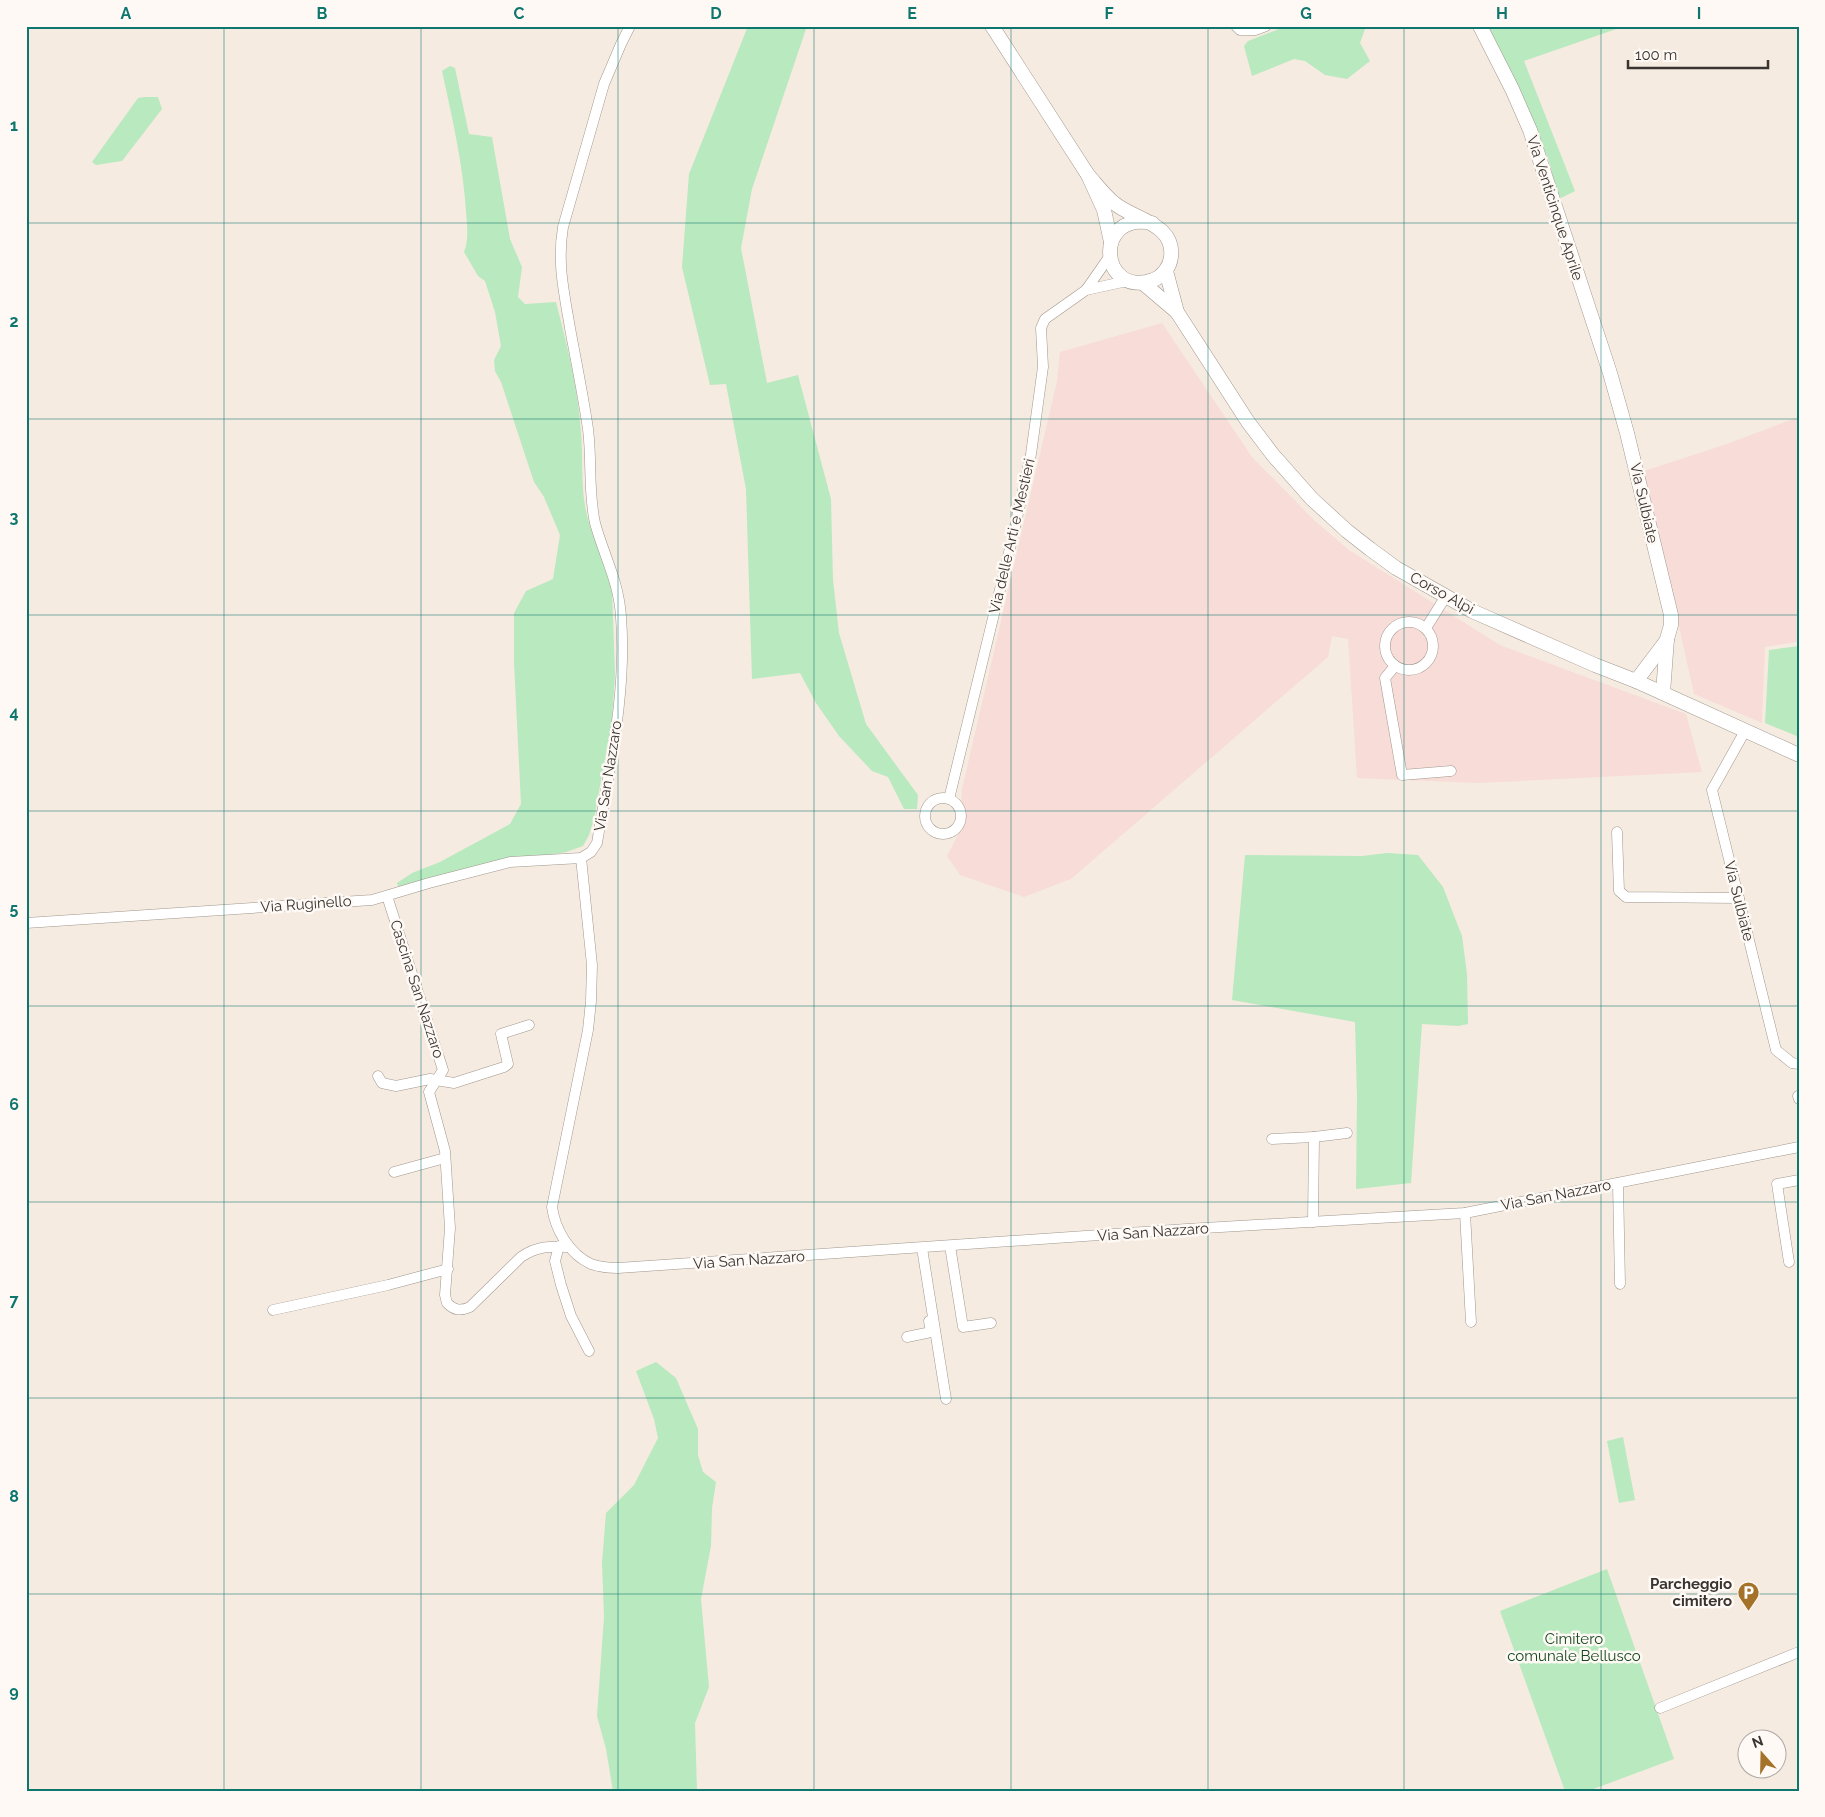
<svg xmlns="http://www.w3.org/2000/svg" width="1825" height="1817" font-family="Raleway,sans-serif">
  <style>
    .industrial { fill: #f7dcd8 }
    .green { fill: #b9e9be }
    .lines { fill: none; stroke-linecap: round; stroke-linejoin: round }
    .street-casing { stroke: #a0968c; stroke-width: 11 }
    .secondary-casing { stroke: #a0968c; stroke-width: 15 }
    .street { stroke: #fff; stroke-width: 10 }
    .secondary { stroke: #fff; stroke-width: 14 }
    .grid { fill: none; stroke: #0f766e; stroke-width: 1; stroke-opacity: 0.55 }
    .labels { text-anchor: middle; stroke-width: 5; stroke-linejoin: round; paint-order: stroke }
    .street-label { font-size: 15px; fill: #393430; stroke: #fef9f5 }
    .poi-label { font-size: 15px; font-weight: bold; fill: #393430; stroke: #fef9f5; text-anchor: end }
    .park-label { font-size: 15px; fill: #154920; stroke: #fef9f5 }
    .neatline { fill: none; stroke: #0f766e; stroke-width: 2 }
    .grid-label { font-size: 16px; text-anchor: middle; font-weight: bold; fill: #0f766e }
  </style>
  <rect width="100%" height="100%" fill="#f6ebe1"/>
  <g class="industrial">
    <path d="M1162,323l90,134 63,64 34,29 151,95 186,69 16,58 -224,11 -121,-5 -9,-139 -16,-3 -4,21 -257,222 -47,18 -64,-22 -13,-19 18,-35 -4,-18 1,-14 95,-408 3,-29z"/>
    <path d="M1799,417l-2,225 -32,5 -3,76 -68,-29 -50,-223 80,-26z"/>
  </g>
  <g class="green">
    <path d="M748,26h59l-55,163 -11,59 26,135 31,-8 33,124 2,81 6,53 27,91 52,71 -1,14h-13l-16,-32 -16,-6 -33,-35 -23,-33 -16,-30 -48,6 -6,-190 -20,-105 -16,1 -28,-118 7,-93z"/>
    <path d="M1287,26h79l-6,17 10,18 -23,18 -22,-4 -20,-14 -11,-2 -42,17 -8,-30 4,-5z"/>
    <path d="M1486,26h139l-101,35 51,130 -14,7c-8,-13 -8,-26 -13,-40 -20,-44 -39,-89 -62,-132z"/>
    <path d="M450,66l5,2 14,66 23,3 18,102 12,28 -4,30 7,7 31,-2c11,43 22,86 25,131 2,24 0,48 4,73 5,29 20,55 27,83l3,86 -3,45 -18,99 -5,16 -6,11 -17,6 -29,5 -138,32 -2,-6 15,-10 28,-11 70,-38 11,-20 -7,-142v-49l12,-22 27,-12 7,-44 -16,-38 -10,-15 -33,-100 -6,-11 -1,-11 7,-14 -6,-34 -10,-31 -7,-5 -14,-24c5,-13 3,-27 2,-41 -3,-47 -14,-94 -24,-140z"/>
    <path d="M144,97h14l4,12 -40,52 -26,4 -4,-3 46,-64z"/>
    <path d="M1799,646v91l-34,-14 4,-73z"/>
    <path d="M1387,853l31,2 25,32 19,49 5,38 1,50 -10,2 -36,-2 -11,159 -55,6 1,-92 -2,-75 -123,-22 13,-145 117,1z"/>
    <path d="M656,1362l20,16 22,51v26l5,17 13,10 -4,26 -1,38 -10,53 8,88 -14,36 2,68h-84l-7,-42 -9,-33 7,-99 -2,-54 4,-50 28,-28 24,-47 -4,-19 -18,-48z"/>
    <path d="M1623,1437l12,63 -16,3 -12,-62z"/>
    <path d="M1607,1569l67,190 -86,32h-23l-65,-180z"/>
  </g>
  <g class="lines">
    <defs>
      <g id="street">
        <path d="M1236,26l4,4h15l11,-4"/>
        <path d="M1086,290l41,-9"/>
        <circle cx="1409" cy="646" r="24"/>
        <path d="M1426,628l20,-32"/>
        <path d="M1395,666l-10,12 17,97 49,-4"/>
        <path d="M1745,731l-33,59 64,260 16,13 7,1"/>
        <circle cx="943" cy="816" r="18"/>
        <path d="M949,799l64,-263 18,-82 12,-87 -2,-39 4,-9 41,-29 23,-33"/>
        <path d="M1617,832l2,59 7,6 113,1"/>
        <path d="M581,858l11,107 -1,36 -3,29 -36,177c3,22 17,47 39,57 9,3 18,4 27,4l569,-39 278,-16 334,-66"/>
        <path d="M387,896l56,174 -14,22 16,59 5,77 -5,67 2,8c8,8 14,8 23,4l51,-50c16,-11 29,-11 48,-10"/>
        <path d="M26,923l346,-23 57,-17 81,-21 71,-4 10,-6 6,-9c12,-74 30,-150 24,-226 -2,-35 -17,-61 -26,-94 -7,-32 -3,-63 -7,-94 -5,-34 -12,-68 -18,-101 -6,-36 -13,-65 -7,-101l41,-143 17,-40 9,-18"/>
        <path d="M378,1076l4,7 14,3 34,-7 24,4 50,-16 4,-3 -7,-30 28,-9"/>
        <path d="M1798,1096l1,3"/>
        <path d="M1272,1139l42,-2"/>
        <path d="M394,1172l51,-14"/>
        <path d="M1618,1183l2,101"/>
        <path d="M1465,1213l6,109"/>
        <path d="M1313,1222l1,-85 33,-4"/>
        <path d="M559,1246l-4,15 6,24 10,31 18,35"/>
        <path d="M950,1246l13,81 28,-4"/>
        <path d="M922,1248l24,151"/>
        <path d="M1789,1262l-12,-78 22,-4"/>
        <path d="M273,1310l115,-25 60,-16"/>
        <path d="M907,1337l24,-5 -2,-11"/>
        <path d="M1660,1708l139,-56"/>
      </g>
      <g id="secondary">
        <path d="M992,26l96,149 16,35 7,32"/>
        <path d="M1480,26l32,63 18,41 80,243 17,60 44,182v10l-4,14 -4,54"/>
        <path d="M1088,175c8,9 16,20 26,28 20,17 61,20 57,54 -1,10 -9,20 -18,23 -53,19 -61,-69 -1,-57"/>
        <path d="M1166,271l11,41 71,110 25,33 39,44 35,32 23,18 26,19 76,43 123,54 41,16 163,74"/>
        <path d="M1144,284l33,28"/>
        <path d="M1636,681l31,-41"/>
      </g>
    </defs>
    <use href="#street" class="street-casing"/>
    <use href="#secondary" class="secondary-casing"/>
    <use href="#street" class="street"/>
    <use href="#secondary" class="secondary"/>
  </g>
  <path class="grid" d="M224,26v1765M421,26v1765M618,26v1765M814,26v1765M1011,26v1765M1208,26v1765M1404,26v1765M1601,26v1765M26,223h1773M26,419h1773M26,615h1773M26,811h1773M26,1006h1773M26,1202h1773M26,1398h1773M26,1594h1773"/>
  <defs>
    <symbol id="parking-pin" viewBox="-11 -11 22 30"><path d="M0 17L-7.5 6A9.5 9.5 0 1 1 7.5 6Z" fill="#a47329" stroke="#fef9f5"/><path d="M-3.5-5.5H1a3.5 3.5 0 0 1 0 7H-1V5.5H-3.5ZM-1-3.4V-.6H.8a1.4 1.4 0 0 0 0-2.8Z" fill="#fff"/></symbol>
  </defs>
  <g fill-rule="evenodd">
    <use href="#parking-pin" x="1736" y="1580" width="25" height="34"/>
  </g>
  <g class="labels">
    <g class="street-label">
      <text transform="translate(1555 208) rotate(72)" y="5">Via Venticinque Aprile</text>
      <text transform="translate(1644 503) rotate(77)" y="5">Via Sulbiate</text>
      <text transform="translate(1012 536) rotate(-77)" y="5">Via delle Arti e Mestieri</text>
      <text transform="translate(1442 593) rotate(29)" y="5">Corso Alpi</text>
      <text transform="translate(608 776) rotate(-81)" y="5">Via San Nazzaro</text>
      <text transform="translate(1739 901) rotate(76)" y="5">Via Sulbiate</text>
      <text transform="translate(306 904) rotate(-4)" y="5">Via Ruginello</text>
      <text transform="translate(417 989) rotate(72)" y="5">Cascina San Nazzaro</text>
      <text transform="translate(1556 1195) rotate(-11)" y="5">Via San Nazzaro</text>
      <text transform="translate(1153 1232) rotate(-4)" y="5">Via San Nazzaro</text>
      <text transform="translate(749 1260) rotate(-4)" y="5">Via San Nazzaro</text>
    </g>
    <g class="poi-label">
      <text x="1732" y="1589">Parcheggio<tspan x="1732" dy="17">cimitero</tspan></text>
    </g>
    <g class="park-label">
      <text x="1574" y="1644">Cimitero<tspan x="1574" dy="17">comunale Bellusco</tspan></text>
    </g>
  </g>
  <rect width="1825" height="1817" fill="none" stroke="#fef9f5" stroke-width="55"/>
  <g transform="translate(1762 1754) rotate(340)"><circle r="24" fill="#fef9f5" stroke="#afaaa6"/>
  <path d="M0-4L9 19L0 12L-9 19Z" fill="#a47329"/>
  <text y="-8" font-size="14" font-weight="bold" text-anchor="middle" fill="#393430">N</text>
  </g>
  <path d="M1628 60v8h140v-8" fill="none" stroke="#393430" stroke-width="2.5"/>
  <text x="1635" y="60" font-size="15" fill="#393430" stroke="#fef9f5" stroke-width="4" paint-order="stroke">100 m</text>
  <rect x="28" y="28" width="1770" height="1762" class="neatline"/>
  <g class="grid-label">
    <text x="126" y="19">A</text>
    <text x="322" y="19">B</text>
    <text x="519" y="19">C</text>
    <text x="716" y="19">D</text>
    <text x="912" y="19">E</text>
    <text x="1109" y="19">F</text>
    <text x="1306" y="19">G</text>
    <text x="1502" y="19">H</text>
    <text x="1699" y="19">I</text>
    <text x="14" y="131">1</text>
    <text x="14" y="327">2</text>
    <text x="14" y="523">3</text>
    <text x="14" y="718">4</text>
    <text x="14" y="914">5</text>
    <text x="14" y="1110">6</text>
    <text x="14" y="1306">7</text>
    <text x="14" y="1502">8</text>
    <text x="14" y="1697">9</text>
  </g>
</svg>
